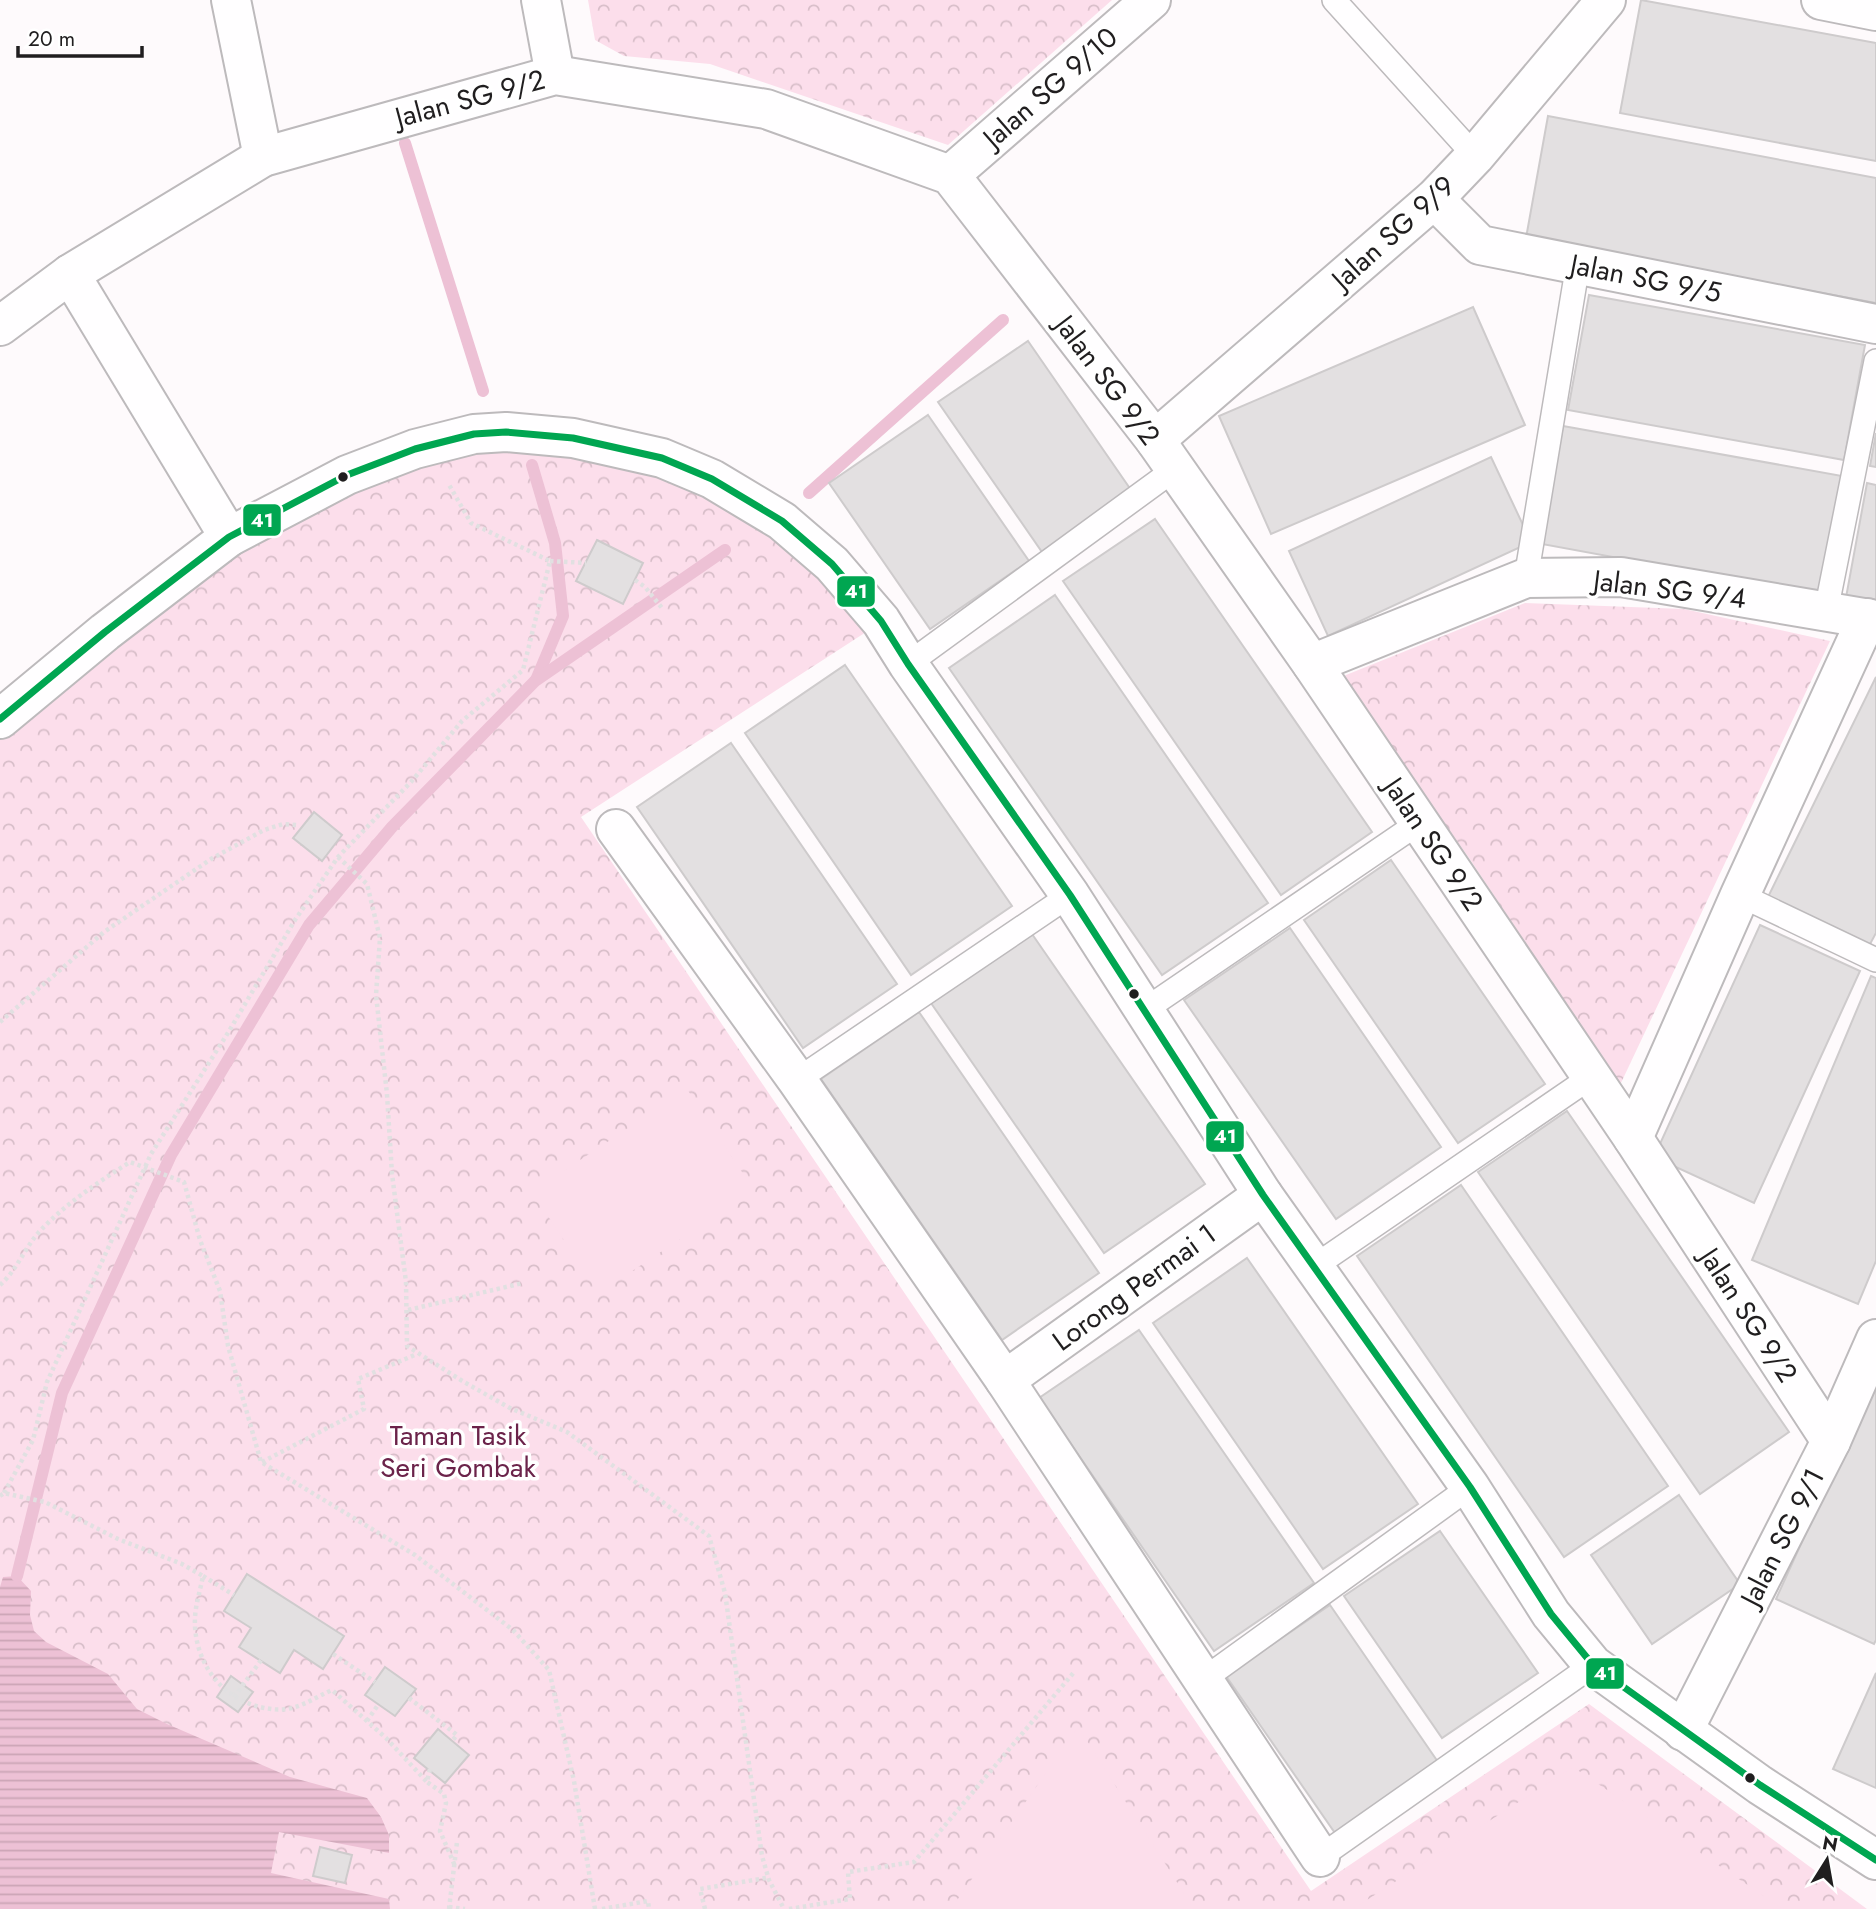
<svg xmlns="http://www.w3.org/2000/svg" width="1876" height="1909" font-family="Jost,sans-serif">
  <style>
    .forest { fill: url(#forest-crowns) }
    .pitch { fill: #fcdeeb }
    .water { fill: url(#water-rules) }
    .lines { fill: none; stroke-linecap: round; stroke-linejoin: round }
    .stream { stroke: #edc1d5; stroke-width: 12 }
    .building { fill: #e3e0e1; stroke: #cecbcc; stroke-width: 2 }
    .lane-casing { stroke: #bdbabc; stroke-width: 26 }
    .street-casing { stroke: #bdbabc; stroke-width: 42 }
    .path { stroke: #e1e0e1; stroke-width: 4.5; stroke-dasharray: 3.5 3.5; stroke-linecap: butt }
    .lane { stroke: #fffeff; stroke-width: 23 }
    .street { stroke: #fffeff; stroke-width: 38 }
    .bus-1-casing { stroke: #fff; stroke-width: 12 }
    .bus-1 { stroke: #00a651; stroke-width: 7 }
    .bus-dot { fill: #201e1f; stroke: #fff; stroke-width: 2.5 }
    .labels { text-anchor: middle; stroke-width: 7; stroke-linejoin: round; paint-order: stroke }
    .street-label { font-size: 28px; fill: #201e1f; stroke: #fff }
    .park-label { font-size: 28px; fill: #6b234a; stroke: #fff }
    .line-badge { stroke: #fff; stroke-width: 2.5 }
    .badge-label { font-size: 19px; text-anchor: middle; font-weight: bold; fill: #fff }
  </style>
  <defs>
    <pattern id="forest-crowns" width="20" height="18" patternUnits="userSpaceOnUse" patternTransform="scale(1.75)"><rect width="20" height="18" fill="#fcdeeb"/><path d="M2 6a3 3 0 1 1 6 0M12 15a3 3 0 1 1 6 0" fill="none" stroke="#d8bec9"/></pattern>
    <pattern id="water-rules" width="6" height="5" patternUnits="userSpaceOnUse" patternTransform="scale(1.75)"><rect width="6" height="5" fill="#edc1d5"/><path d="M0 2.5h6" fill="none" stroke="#cba5b6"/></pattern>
  </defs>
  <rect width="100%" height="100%" fill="#fefafc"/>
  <g class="forest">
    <path d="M588,0h524l-164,145 -238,-81 -86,-8 -29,-16z"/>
    <path d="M484,435l208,36 188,152 -299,194 730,1074 278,-187 278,205h-1867v-1188l235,-179z"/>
    <path d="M1525,603l159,6 146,32 -210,444 -151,-227 -128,-181z"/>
  </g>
  <g class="pitch">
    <path d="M687,1089l67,101 -155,103 -67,-101z"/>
    <path d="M1078,1727l116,182h-238l-3,-3z"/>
    <path d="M1573,1767l210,142h-430z"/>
  </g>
  <path class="water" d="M17,1576l14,15 -1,24 4,16 12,11 62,32 29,35 30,15 123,53 77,21 14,19 8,18v18l-110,-21 -8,41 118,26 1,10h-390v-322l3,-10z"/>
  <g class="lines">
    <g class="stream">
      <path d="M405,143l78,248"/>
      <path d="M532,465l23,78 8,73 -27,64"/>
      <path d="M809,493l194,-173"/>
      <path d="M17,1576l45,-183 109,-238 138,-230 83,-98 143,-146 190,-131"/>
    </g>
  </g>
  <g class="building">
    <path d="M1641,0l235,43v118l-256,-48z"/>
    <path d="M1548,116l328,62v125l-350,-65z"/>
    <path d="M1589,295l276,50 -21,115 -276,-50z"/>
    <path d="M1473,307l52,118 -254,109 -52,-118z"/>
    <path d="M1028,341l103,149 -89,62 -104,-150z"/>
    <path d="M928,415l101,146 -99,68 -101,-146z"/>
    <path d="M1563,426l279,50 -22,119 -278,-51z"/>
    <path d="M1876,433v34l-6,-1z"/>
    <path d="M1491,457l40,85 -203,94 -39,-85z"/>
    <path d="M1867,483l9,2v124l-31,-6z"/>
    <path d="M1155,519l217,313 -91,63 -218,-314z"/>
    <path d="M597,540l46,23 -20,41 -47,-23z"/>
    <path d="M1055,595l213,308 -106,72 -213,-307z"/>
    <path d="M845,665l167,241 -101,69 -166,-242z"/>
    <path d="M1876,677v256l-7,13 -101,-49z"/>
    <path d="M731,743l166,241 -94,64 -166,-241z"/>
    <path d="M314,812l28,23 -20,26 -29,-23z"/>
    <path d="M1391,860l154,224 -87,59 -154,-223z"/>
    <path d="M1760,925l100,46 -106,232 -100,-46z"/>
    <path d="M1290,928l151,219 -105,72 -152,-219z"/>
    <path d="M1032,934l173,250 -101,69 -173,-250z"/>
    <path d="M1871,976l5,2v283l-18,43 -106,-44z"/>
    <path d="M919,1012l180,261 -97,67 -181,-261z"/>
    <path d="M1567,1111l222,321 -89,62 -222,-322z"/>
    <path d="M1461,1185l207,301 -104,71 -207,-301z"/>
    <path d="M1247,1258l171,246 -95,65 -170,-246z"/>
    <path d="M1139,1330l175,253 -100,68 -175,-253z"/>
    <path d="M1876,1379v261l-2,4 -98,-45z"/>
    <path d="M1679,1495l61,89 -88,60 -61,-89z"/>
    <path d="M1440,1531l98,142 -96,65 -98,-142z"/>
    <path d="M247,1574l97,62 -21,33 -29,-19 -14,23 -41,-26 12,-19 -27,-17z"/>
    <path d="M1330,1605l108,157 -103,71 -109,-157z"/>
    <path d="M385,1667l31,22 -21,27 -30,-21z"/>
    <path d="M1876,1673v115l-43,-19z"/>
    <path d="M231,1676l22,16 -15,20 -21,-15z"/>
    <path d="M438,1729l31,26 -24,28 -31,-25z"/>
    <path d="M320,1847l32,8 -7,28 -32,-7z"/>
  </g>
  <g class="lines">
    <defs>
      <g id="lane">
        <path d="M1334,0l141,156"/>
        <path d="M1526,578l52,-314"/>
        <path d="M1826,611l50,-250"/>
        <path d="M908,664l267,-195"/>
        <path d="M1740,895l136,65"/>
        <path d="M1143,1011l277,-189"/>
        <path d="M797,1080l273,-185"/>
        <path d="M1315,1266l276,-189"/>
        <path d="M1204,1679l266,-192"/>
        <path d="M1320,1857l273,-192"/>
      </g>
      <g id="street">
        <path d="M231,0l32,157"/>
        <path d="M541,0l14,75"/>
        <path d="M1821,0l55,11"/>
        <path d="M950,175l201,-175"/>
        <path d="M1434,199l46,46 396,79"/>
        <path d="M70,274l159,263"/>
        <path d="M0,326l70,-52 193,-117 292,-82 211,34 184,66 205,265 157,224 321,474 198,303"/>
        <path d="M1155,440l279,-241 41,-43 131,-156"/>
        <path d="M1312,664l214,-86 95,-1 255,43"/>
        <path d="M0,719l105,-87 124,-95 118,-62 68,-26 59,-15 32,-2 67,6 89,20 50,21 70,42 50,43 49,57 27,43 162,231 193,300 207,292 81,127 42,51 167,120 116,75"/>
        <path d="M616,829l181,251 208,300 315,477"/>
        <path d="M1633,1138l107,-243 127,-277"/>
        <path d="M1005,1380l258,-185"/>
        <path d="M1683,1731l148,-290 45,-102"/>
      </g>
    </defs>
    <use href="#lane" class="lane-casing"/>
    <use href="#street" class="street-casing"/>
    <g class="path">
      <path d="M550,561l36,2"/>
      <path d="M635,580l10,7 17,21"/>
      <path d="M338,857l29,27 13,54 -4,57 11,99 5,80 14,108 1,64 57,36 46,26 57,24 142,104 16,57 37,263 7,24 15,29"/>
      <path d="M0,1022l104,-90 107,-73 53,-29 19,-6 14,1"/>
      <path d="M0,1285c17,-15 24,-36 39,-53 26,-28 58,-49 91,-70l54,20 16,58 20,51 8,55 33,116 154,93 98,75 36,40 25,111 21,128"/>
      <path d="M408,1310l115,-27"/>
      <path d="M262,1462l102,-53 -6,-30 59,-25"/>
      <path d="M4,1493l29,-53 14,-58 104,-228 75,-118 69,-116 43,-63 73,-75 51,-61 61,-51 27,-109 -79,-38 -23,-40"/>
      <path d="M0,1496l4,-3 41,9 73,37 64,25 21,12c-2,10 -5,21 -7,32 -6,38 13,78 49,94 12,5 28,9 42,7 17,-3 29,-12 45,-19l54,48 41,44"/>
      <path d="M203,1576l31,19"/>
      <path d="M333,1654l42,28"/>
      <path d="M234,1697l28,-38"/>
      <path d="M409,1698l48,37 -5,6"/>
      <path d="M367,1721l11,-16"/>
      <path d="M430,1769l-3,13 17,12 2,9 -6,28 15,35"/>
      <path d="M449,1907l16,2"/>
      <path d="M449,1909l8,-67"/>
      <path d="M602,1909l46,-8 1,8"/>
      <path d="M705,1909l-5,-20 66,-11"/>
      <path d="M789,1909l61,-10 -2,-27 66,-10 161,-191"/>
    </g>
    <use href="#lane" class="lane"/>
    <use href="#street" class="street"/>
    <defs>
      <path id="bus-1" d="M0,719l105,-87 124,-95 118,-62 68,-26 59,-15 32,-2 67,6 89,20 50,21 70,42 50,43 49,57 27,43 162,231 193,300 207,292 81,127 42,51 167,120 116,75"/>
    </defs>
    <use href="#bus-1" class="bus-1-casing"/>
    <use href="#bus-1" class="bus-1"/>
  </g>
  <g class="bus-dot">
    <circle cx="343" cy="477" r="6"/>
    <circle cx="1134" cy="994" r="6"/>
    <circle cx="1750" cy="1778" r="6"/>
  </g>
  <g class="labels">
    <g class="street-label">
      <text transform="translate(1050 87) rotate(-41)" y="10">Jalan SG 9/10</text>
      <text transform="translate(470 98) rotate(-15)" y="10">Jalan SG 9/2</text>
      <text transform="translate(1393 232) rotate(-42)" y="10">Jalan SG 9/9</text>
      <text transform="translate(1646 278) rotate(11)" y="10">Jalan SG 9/5</text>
      <text transform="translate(1108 380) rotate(53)" y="10">Jalan SG 9/2</text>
      <text transform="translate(1670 589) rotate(7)" y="10">Jalan SG 9/4</text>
      <text transform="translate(1434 844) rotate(56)" y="10">Jalan SG 9/2</text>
      <text transform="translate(1134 1287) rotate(-36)" y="10">Lorong Permai 1</text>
      <text transform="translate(1749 1315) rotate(57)" y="10">Jalan SG 9/2</text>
      <text transform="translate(1782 1537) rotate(-63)" y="10">Jalan SG 9/1</text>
    </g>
    <g class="park-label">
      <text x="458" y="1445">Taman Tasik<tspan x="458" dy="32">Seri Gombak</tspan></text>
    </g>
  </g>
  <g class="line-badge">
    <rect x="242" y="503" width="40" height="34" rx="7" fill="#00a651"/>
    <rect x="836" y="575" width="40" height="33" rx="7" fill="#00a651"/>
    <rect x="1205" y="1120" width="40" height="33" rx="7" fill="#00a651"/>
    <rect x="1585" y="1657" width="40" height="33" rx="7" fill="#00a651"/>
  </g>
  <g class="badge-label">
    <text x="262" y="527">41</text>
    <text x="856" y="598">41</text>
    <text x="1225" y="1143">41</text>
    <text x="1605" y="1680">41</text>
  </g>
  <g transform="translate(1827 1860) rotate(11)" stroke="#ffffff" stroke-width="5" paint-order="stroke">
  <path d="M0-5L12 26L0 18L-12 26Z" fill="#201e1f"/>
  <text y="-10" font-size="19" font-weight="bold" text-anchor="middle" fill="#201e1f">N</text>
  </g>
  <path d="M18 46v10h124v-10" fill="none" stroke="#201e1f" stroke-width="3.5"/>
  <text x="28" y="46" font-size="21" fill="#201e1f" stroke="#ffffff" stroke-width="5" paint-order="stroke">20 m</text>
</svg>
